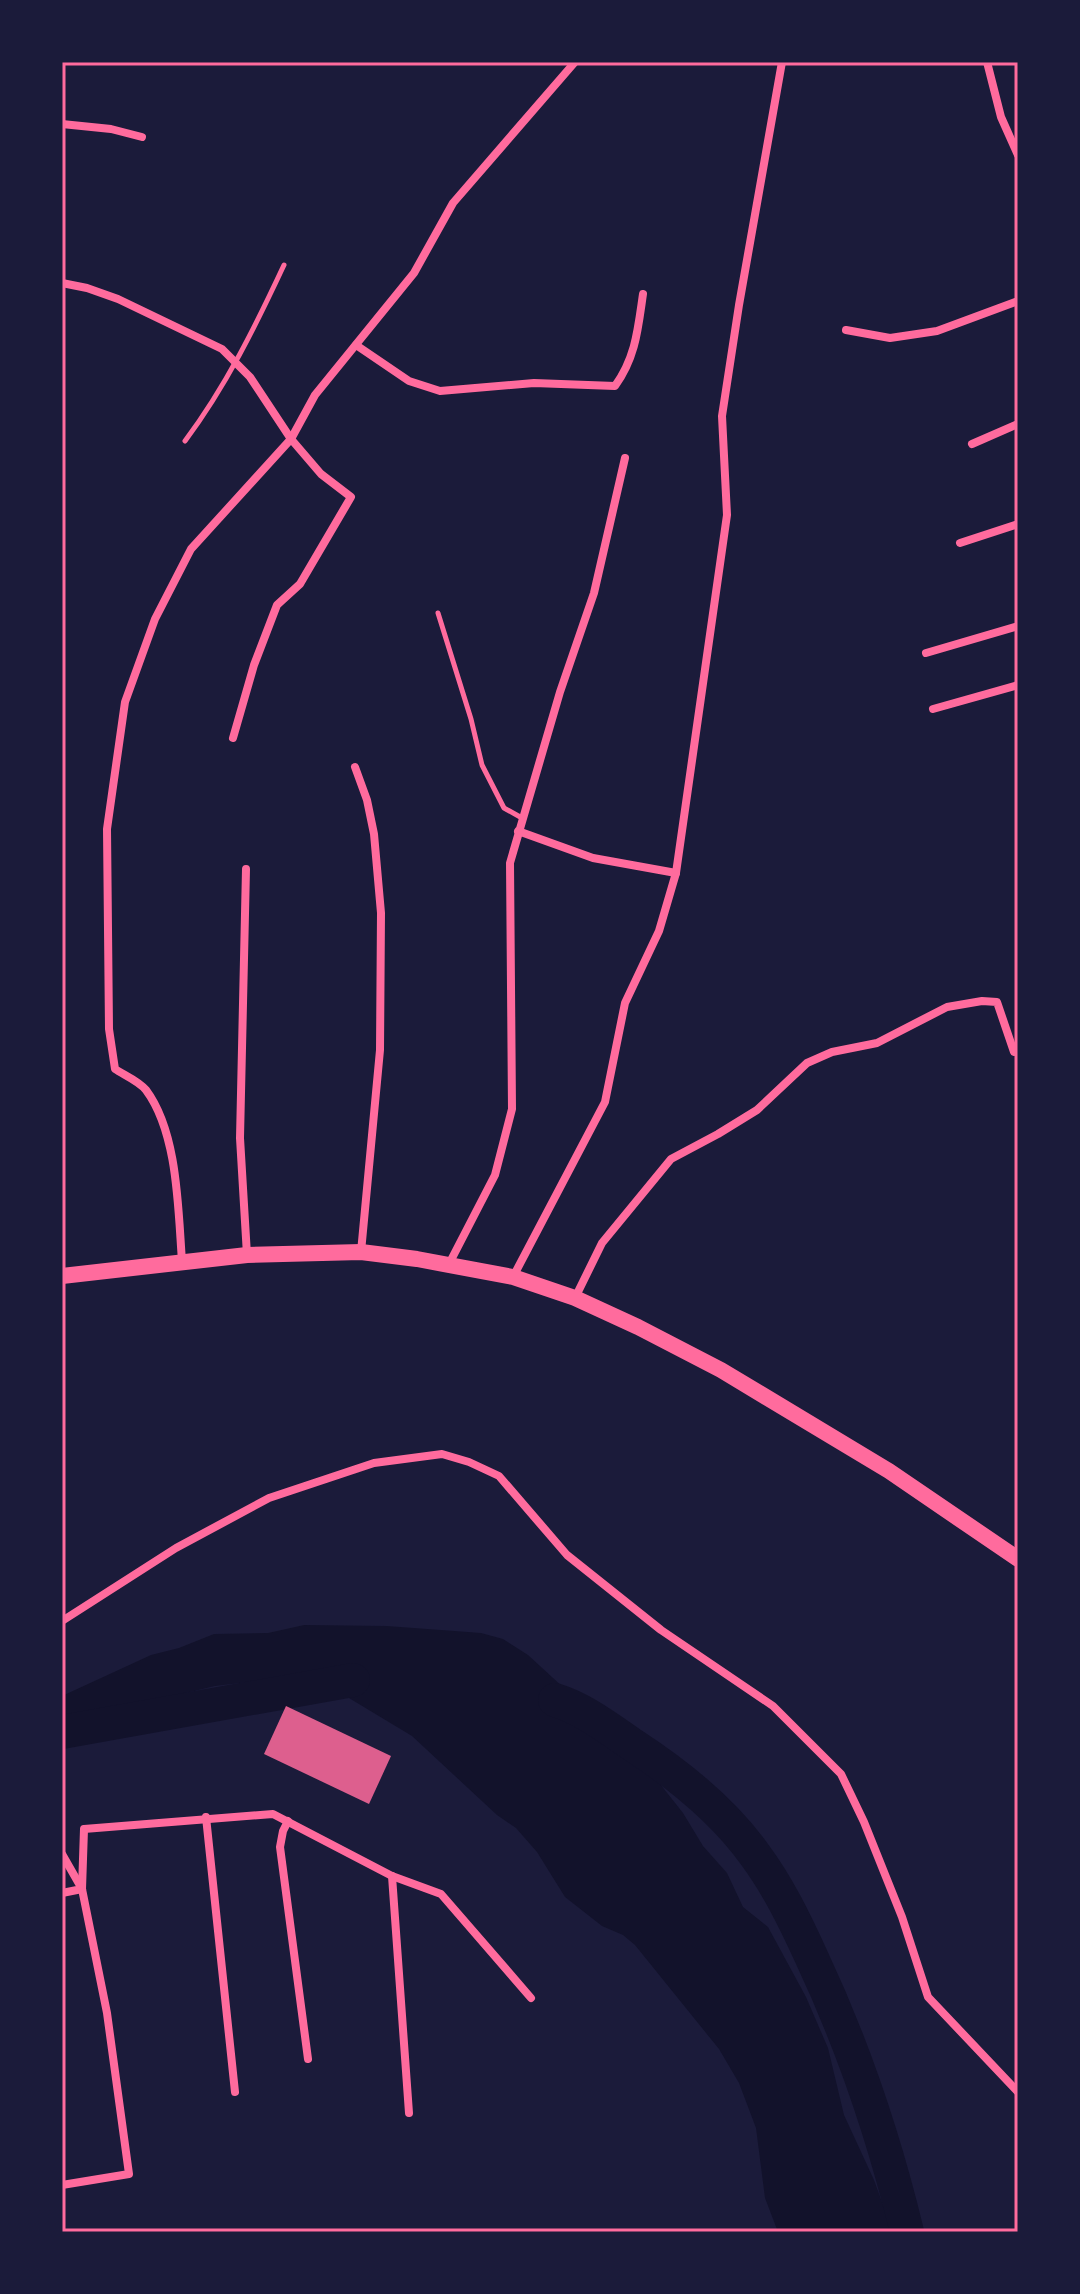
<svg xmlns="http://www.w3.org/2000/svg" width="1080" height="2294" font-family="Poppins,sans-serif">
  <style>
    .water { fill: #12122b }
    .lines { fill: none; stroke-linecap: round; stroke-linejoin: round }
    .river { stroke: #12122b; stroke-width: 34 }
    .building { fill: #dd5f8e }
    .service { stroke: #ff6b9d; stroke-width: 5 }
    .minor { stroke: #ff6b9d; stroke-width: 8 }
    .trunk { stroke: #ff6b9d; stroke-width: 16 }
    .neatline { fill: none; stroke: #ff6b9d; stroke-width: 3 }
  </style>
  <rect width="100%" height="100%" fill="#1b1b3a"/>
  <path class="water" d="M304,1625l83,1 94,7 22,6 25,16 49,45 46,52 26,18 34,43 20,33 24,27 16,34 25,20 38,70 22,51 16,67 30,65 16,44 6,8h-118l-13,-34 -9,-70 -17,-45 -20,-34 -84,-104 -12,-10 -21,-9 -37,-29 -28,-45 -21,-24 -19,-13 -85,-79 -73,-44 -74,-12 -50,6 -29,7 -56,17 -18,10 -50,17v-41l89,-41 28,-7 35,-14 54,-1z"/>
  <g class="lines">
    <g class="river">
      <path d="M555,1700c29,9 53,28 78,45 46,30 90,65 122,110 23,31 40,66 56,101 42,89 73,181 96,276"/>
      <path d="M62,1732l291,-52"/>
    </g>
  </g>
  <path class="building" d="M286,1706l105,50 -22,48 -105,-50z"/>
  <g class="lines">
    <g class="service">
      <path d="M185,441c41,-55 70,-114 99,-176"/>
      <path d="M438,613l33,106 11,46 22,43 18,10"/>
    </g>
    <g class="minor">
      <path d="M987,62l14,55 17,38"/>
      <path d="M62,124l49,5 31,8"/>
      <path d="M62,283l25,5 31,11 104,50 28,28 41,62 30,35 30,23 -51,87 -23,21 -23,60 -21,73"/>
      <path d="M846,330l44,8 47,-7 81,-30"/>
      <path d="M356,345l53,36 31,10 94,-8 81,3c21,-29 23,-58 28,-92"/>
      <path d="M972,444l46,-20"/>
      <path d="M960,543l58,-19"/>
      <path d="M926,653l92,-27"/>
      <path d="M933,709l85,-24"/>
      <path d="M355,767l12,33 7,34 7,79 -1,137 -19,202"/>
      <path d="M518,831l75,27 83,15"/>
      <path d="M246,869l-6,269 7,117"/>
      <path d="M182,1261c-4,-52 -4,-128 -36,-171 -7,-9 -22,-15 -31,-21l-6,-40 -2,-200 18,-127 30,-83 36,-70 100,-110 24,-44 99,-122 39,-70 122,-141"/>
      <path d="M449,1264l46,-89 17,-66 -2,-246 50,-171 34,-99 31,-135"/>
      <path d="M513,1277l92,-175 20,-99 34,-72 17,-58 51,-358 -5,-99 17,-111 43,-243"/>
      <path d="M575,1298l27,-55 69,-84 47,-25 39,-24 50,-47 25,-11 45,-9 70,-36 35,-6 15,1 17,50"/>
      <path d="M62,1621l114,-73 93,-50 105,-35 68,-9 27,8 30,14 68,79 94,75 112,76 68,68 23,48 38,95 26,80 90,95"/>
      <path d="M206,1817l29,275"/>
      <path d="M288,1821l-5,10 -3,16 28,212"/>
      <path d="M62,1854l20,35 -20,4"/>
      <path d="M392,1876l17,237"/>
      <path d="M62,2185l67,-11 -22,-161 -25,-124 2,-60 189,-15 119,62 49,18 90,104"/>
    </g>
    <path class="trunk" d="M62,1276l185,-21 114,-3 56,7 96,18 62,21 63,29 83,43 168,101 129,88"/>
  </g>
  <rect width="1080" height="2294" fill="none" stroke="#1b1b3a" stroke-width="128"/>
  <rect x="64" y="64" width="952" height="2166" class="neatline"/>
</svg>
